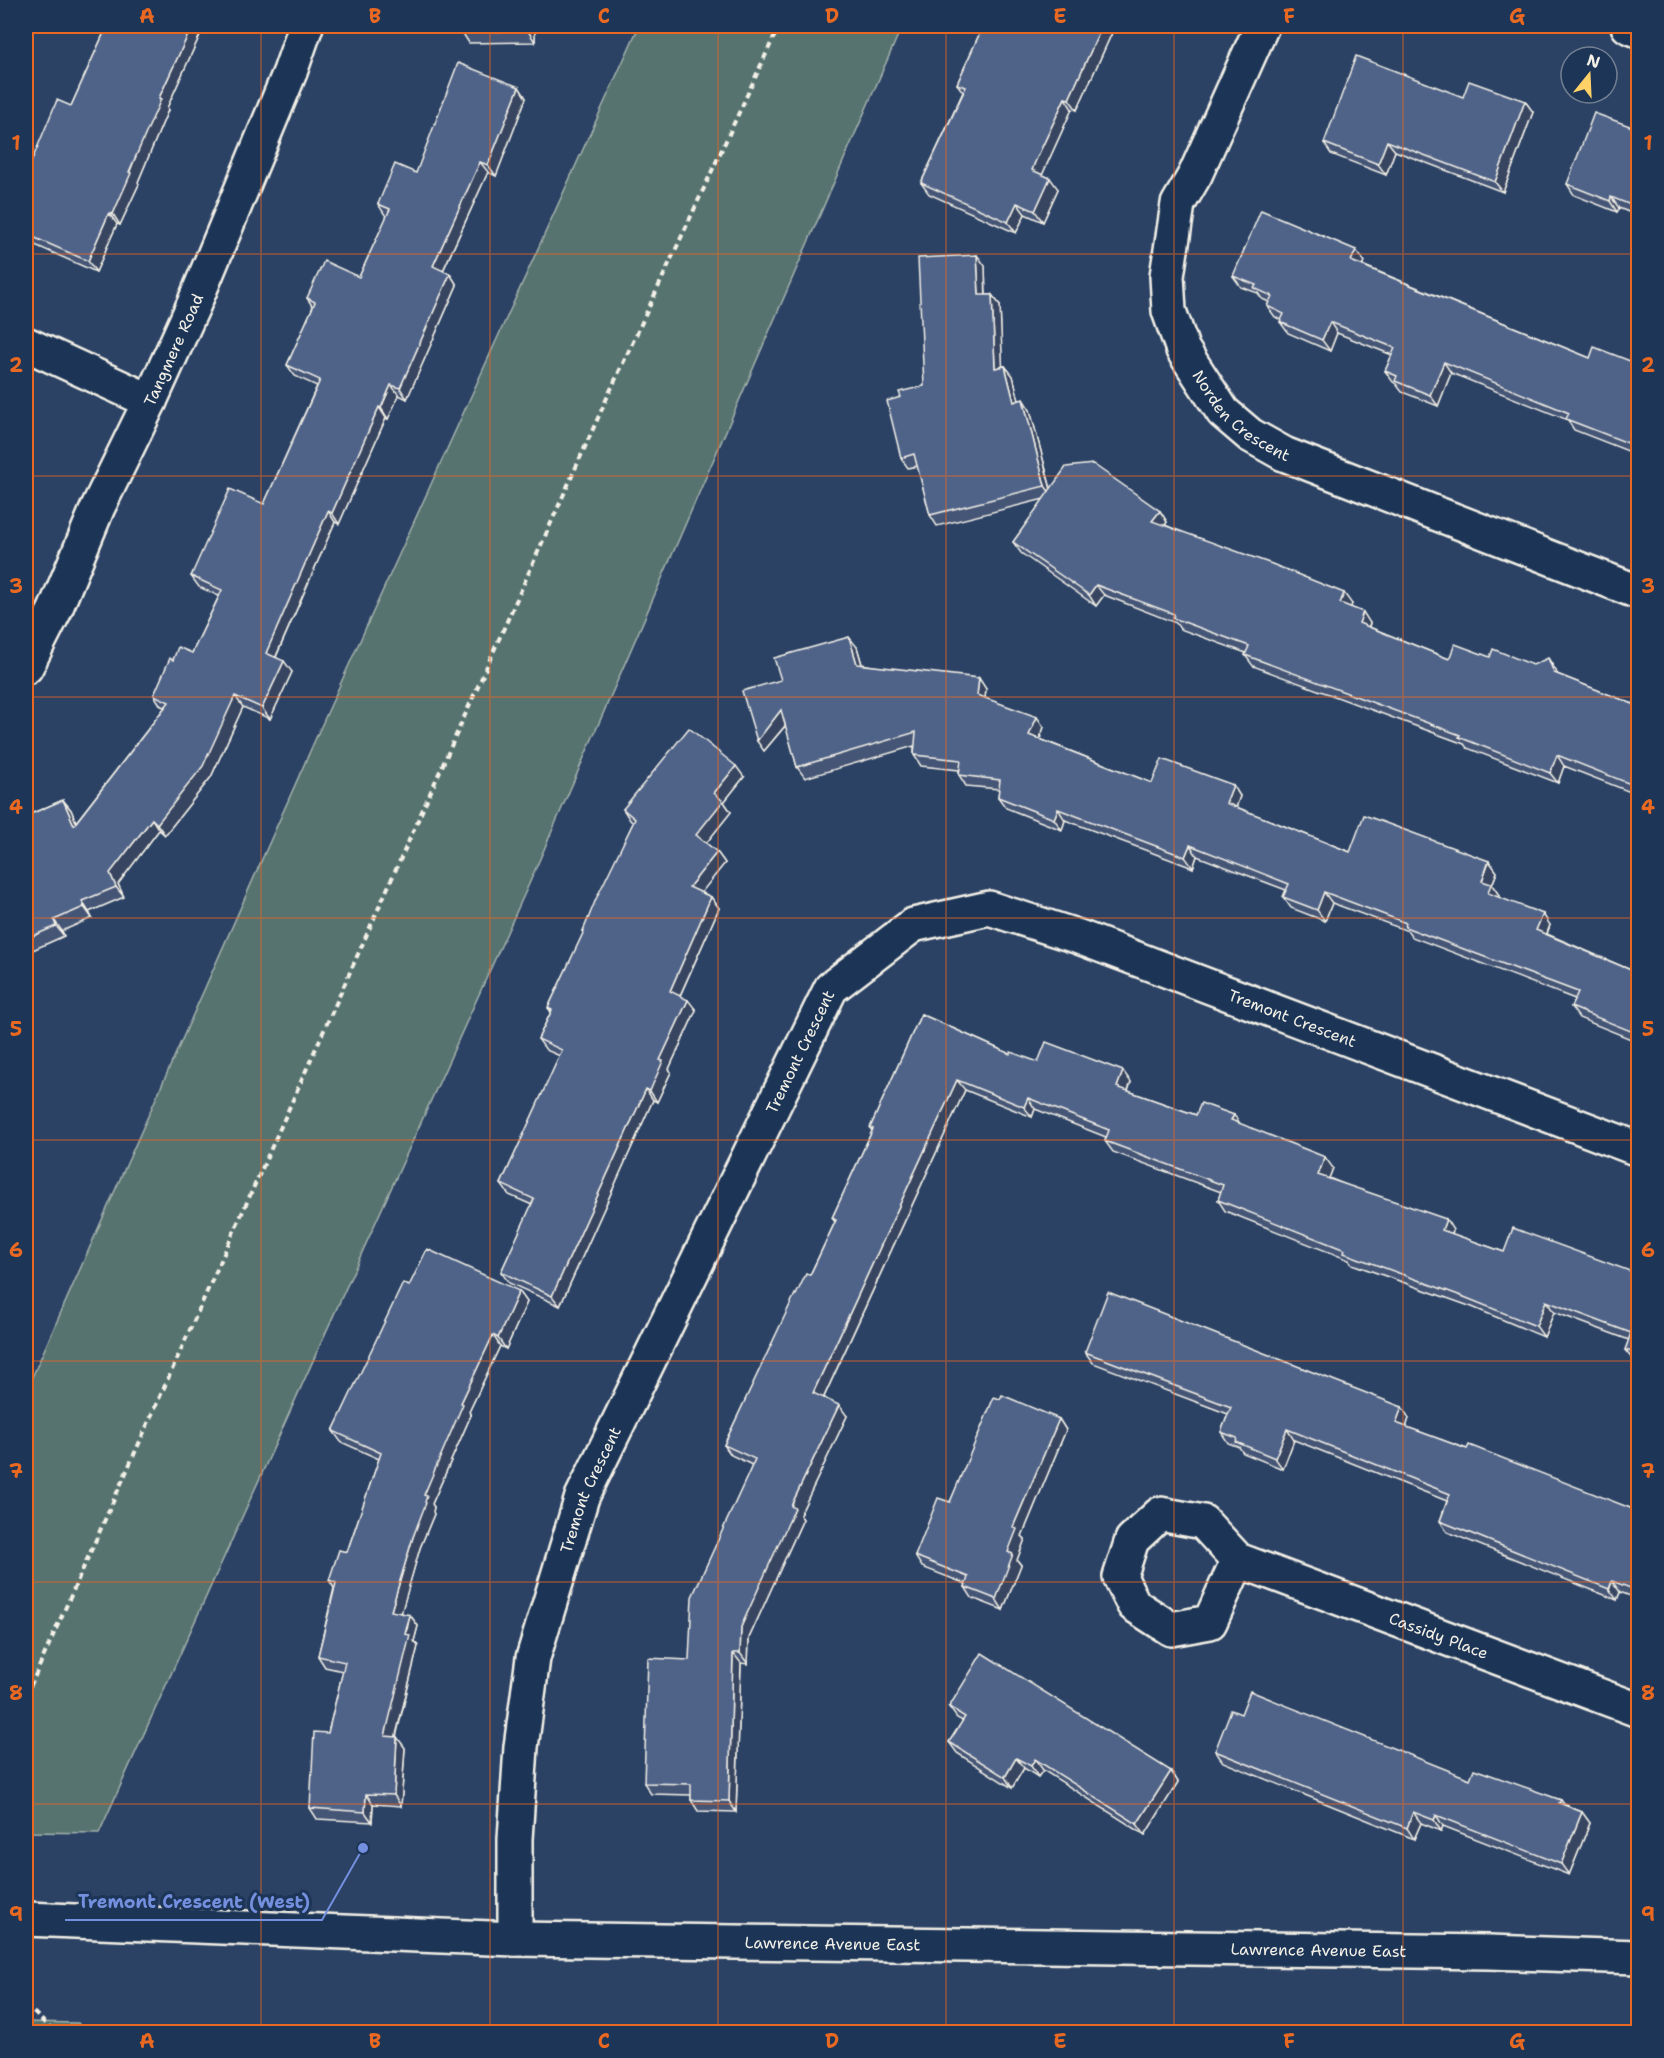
<svg xmlns="http://www.w3.org/2000/svg" width="1664" height="2058" font-family="'Shantell Sans',sans-serif">
  <style>
    .green { fill: #567370; stroke: #a5b2ac; stroke-width: 1.5 }
    .lines { fill: none; stroke-linecap: round; stroke-linejoin: round }
    .minor-casing { stroke: #f4f1e8; stroke-width: 38 }
    .major-casing { stroke: #f4f1e8; stroke-width: 38 }
    .path { stroke: #f4f1e8; stroke-width: 4; stroke-dasharray: 6 4.5; stroke-linecap: butt }
    .minor { stroke: #1d3557; stroke-width: 33 }
    .major { stroke: #1d3557; stroke-width: 33 }
    .wall { fill: #445576; stroke: #f4f1e8; stroke-width: 1.5 }
    .shaded-wall { fill: #374560; stroke: #f4f1e8; stroke-width: 1.5 }
    .building { fill: #4f6389; stroke: #f4f1e8; stroke-width: 1.5 }
    .grid { fill: none; stroke: #e96822; stroke-width: 1.5; stroke-opacity: 0.55 }
    .labels { text-anchor: middle; stroke-width: 6; stroke-linejoin: round; paint-order: stroke }
    .street-label { font-size: 16px; fill: #f4f1e8; stroke: #1d3557 }
    .leader { fill: none; stroke: #738fde; stroke-width: 2 }
    .callout-dot { fill: #738fde; stroke: #1d3557; stroke-width: 2 }
    .callout-label { font-size: 18px; text-anchor: middle; font-weight: bold; fill: #738fde; stroke: #1d3557; stroke-width: 6; stroke-linejoin: round; paint-order: stroke }
    .neatline { fill: none; stroke: #e96822; stroke-width: 2 }
    .grid-label { font-size: 20px; text-anchor: middle; font-weight: bold; fill: #e96822 }
  </style>
  <rect width="100%" height="100%" fill="#2b4265"/>
  <filter id="ink" filterUnits="userSpaceOnUse"><feTurbulence type="fractalNoise" baseFrequency=".0167" numOctaves="2"/><feDisplacementMap in="SourceGraphic" scale="12" xChannelSelector="R" yChannelSelector="G"/><feConvolveMatrix kernelMatrix="1 2 1 2 8 2 1 2 1" color-interpolation-filters="sRGB"/></filter>
  <g filter="url(#ink)">
    <g class="green">
      <path d="M639,26h263l-373,858 -430,949 -73,-1v-441l293,-660z"/>
      <path d="M26,2022l52,1 7,9h-59z"/>
    </g>
    <g class="lines">
      <defs>
        <g id="minor">
          <path id="s1" d="M1262,26l-67,149 -17,29 -11,72 2,35 14,39 40,62 27,23 34,19 354,138"/>
          <path d="M1628,26l10,4"/>
          <path d="M26,344l124,57"/>
          <path id="s2" d="M26,667l29,-57 43,-103 52,-106 44,-97 96,-232 16,-46"/>
          <path id="s3" d="M1238,1560l-28,62 -39,7 -37,-24 -14,-28 12,-37 28,-26 43,8 35,38 400,150"/>
          <path id="s4" d="M515,1939v-100l6,-92 12,-89 49,-161 249,-509 82,-63 76,-17 90,29 559,212"/>
        </g>
        <g id="major">
          <path id="s5" d="M26,1919l489,20 974,13 149,5"/>
        </g>
      </defs>
      <use href="#minor" class="minor-casing"/>
      <use href="#major" class="major-casing"/>
      <g class="path">
        <path d="M26,1696l580,-1296 173,-374"/>
        <path d="M26,2005l25,24 -1,3"/>
      </g>
      <use href="#minor" class="minor"/>
      <use href="#major" class="major"/>
    </g>
    <g class="wall">
      <path d="M107,26h97l-37,82 1,2 -30,72 1,2 -19,41 -3,-1 -21,48 -70,-31v-78l4,2 41,-59z"/>
      <path d="M462,26h73v16l-66,1 -7,-11z"/>
      <path d="M983,26h132l-38,84 -5,-1 -29,64 -1,2 16,14 -15,33 -18,-8 -9,19 -87,-39 -8,-11 42,-91 -6,-8z"/>
      <path d="M519,87l7,11 -30,78 -8,-4 -45,99 7,3 7,11 -50,114 -8,-4 -11,24 -2,-1 -47,106 -4,-2 -59,135 16,15 -22,47 -27,-12 -32,70 -46,58 -6,-5 -41,54 6,13 -35,15 3,6 -30,13 2,5 -38,17v-137l37,-16 8,10 5,12 89,-115 -4,-1 -7,-11 19,-35 19,-7 27,-57 -20,-9 -8,-11 73,-72 53,-118 -22,-10 -8,-11 26,-58 -6,-9 52,-21 28,-61 -2,-1 -7,-11 38,-31z"/>
      <path d="M1463,97l62,4 8,11 -30,80 -108,-41 -9,24 -55,-21 -7,-11z"/>
      <path d="M1638,129v87l-19,-8 -2,4 -43,-17 -7,-11z"/>
      <path d="M1364,261l-2,4 228,93 48,6v91l-64,-25 -6,-10 -117,-47 -13,33 -36,-14 -6,-8 -3,-2 -8,-11 7,-16 -55,-22 -7,18 -42,-18 -8,-11 1,-2 -6,-3 -8,-11 2,-4 -7,-3 -4,-6 -17,-6 -8,-11z"/>
      <path d="M985,266l1,29h6l8,10 2,61h3l8,10 6,25 11,9 21,79 109,22 7,11 -2,3 187,79 -2,3 20,16 -1,4 80,32 41,-2 65,12 2,5 81,32v89l-74,-29 -6,17 -91,-35 -3,-4 -211,-78 -8,-11 1,-2 -66,-24 -4,-6 -72,-28 -8,11 -75,-53 -8,-11 31,-43 -107,27 -7,-11 -12,-49 -10,2 -7,-10 23,-72z"/>
      <path d="M857,647l5,17 124,25 -1,9 59,29 -4,12 112,44 81,2 7,11 -4,11 114,45 139,9 8,11 -5,13 7,10 -1,2 52,28 -3,9 91,39v69l-59,-24 -8,-11 4,-8 -163,-62 -4,-6 -76,-28 -7,18 -34,-13 -8,-11 3,-7 -89,-34 -4,12 -128,-48 -3,10 -56,-22 -8,-11 1,-8 -33,-3 -7,-11v-5l-38,-4 -7,-11v-9l-109,32 -8,-11 -11,-42 -22,26 17,-71z"/>
      <path d="M744,777l-20,25 7,10 -25,31 11,9 8,11 -24,29 10,5 8,11 -39,88 16,14 -27,59 2,3 -14,30 -4,-2 -93,206 -51,-23 -8,-11 31,-67 -23,-10 -8,-11 59,-128 -14,-6 -8,-11 13,-27 -3,-4 36,-76 -1,-1 50,-108 -3,-3 -7,-11z"/>
      <path d="M921,1014l89,40 28,8 93,20 -3,9 68,24 44,9 93,44 -4,10 124,52 -1,4 52,18 134,22v89l-5,-3 -8,-10 4,-10 -75,-28 -10,25 -72,-30 -120,-43 -3,-4 -124,-49 -7,-11 3,-8 -108,-40 -8,-11 1,-4 -71,-28 -3,8 -67,-27 -141,307 23,19 -47,99 3,4 -54,119 -1,26 -7,-1 -5,149 -38,-1 -7,-11v-5l-40,-1 -7,-11 45,-123 63,-195 -21,-10 -7,-10 72,-150 14,-20 25,-53 -3,-4 40,-87 -2,-3z"/>
      <path d="M409,1286l110,5 8,11 -21,47 -6,-3 -31,66 2,3 -39,89 2,3 -1,5 1,2 -14,34 -19,65 9,2 8,11 -4,15 4,5 -22,91 9,11 -4,58 -28,-2 -1,18 -55,-3 -7,-11 33,-137 -18,-4 -7,-11 16,-68 -5,-8 18,-28 32,-93 -38,-17 -8,-11z"/>
      <path d="M1085,1352l324,66 -3,9 232,84v88l-18,-7 -3,8 -170,-68 -7,-11 7,-20 -153,-61 -11,29 -40,-16 -4,-6 -11,-4 -7,-11 7,-18 -135,-51z"/>
      <path d="M1000,1399l59,20 7,11 -44,106 3,3 -8,21 4,5 -18,45 -31,-12 -7,-11 1,-3 -44,-17 -7,-11 35,-54z"/>
      <path d="M949,1707l222,64 7,11 -33,53 -102,-65 -5,7 -14,-9 -12,20 -55,-35 -8,-11 14,-21 -6,-3z"/>
      <path d="M1241,1714l229,65 91,21 3,4 18,8 8,11 -21,52 -126,-49 -2,5 -20,-8 -7,16 -191,-77 -8,-11z"/>
    </g>
    <g class="shaded-wall">
      <path d="M192,26h12l-37,82 1,2 -30,72 1,2 -19,41 -7,-11 46,-116z"/>
      <path d="M528,26h7v16l-7,-11z"/>
      <path d="M1102,26h13l-38,84 -8,-11z"/>
      <path d="M519,87l7,11 -30,78 -8,-11z"/>
      <path d="M1065,98l7,11 -29,64 -3,8 -8,-11 3,-8z"/>
      <path d="M1525,101l8,11 -30,80 -8,-10z"/>
      <path d="M1387,141l8,10 -9,24 -8,-11z"/>
      <path d="M480,162l8,10 -48,105 -7,-11z"/>
      <path d="M1050,178l8,11 -15,33 -8,-11z"/>
      <path d="M1611,197l8,11 -2,4 -7,-11z"/>
      <path d="M1017,203l8,11 -9,19 -8,-11z"/>
      <path d="M109,213l8,11 -21,48 -8,-11z"/>
      <path d="M1356,250l8,11 -5,11 -8,-11z"/>
      <path d="M977,255l8,11 1,40 -7,-11z"/>
      <path d="M450,274l7,11 -50,114 -7,-11z"/>
      <path d="M992,295l8,10 3,74 -8,-11z"/>
      <path d="M1330,322l7,11 -7,18 -8,-11z"/>
      <path d="M1444,362l7,11 -13,33 -8,-11z"/>
      <path d="M1005,366l8,10 9,37 -8,-11z"/>
      <path d="M391,385l8,10 -11,24 -7,-11z"/>
      <path d="M1023,399l7,11 23,87 -8,-11z"/>
      <path d="M379,407l7,11 -47,106 -7,-11z"/>
      <path d="M328,511l7,11 -62,141 -7,-10z"/>
      <path d="M1160,511l7,11 -7,10 -8,-11z"/>
      <path d="M1096,585l8,10 -8,11 -7,-11z"/>
      <path d="M1344,593l8,11 -4,10 -8,-11z"/>
      <path d="M1363,612l7,11 -4,10 -7,-10z"/>
      <path d="M849,637l8,10 8,28 -8,-11z"/>
      <path d="M1548,658l7,11 7,15 -8,-11z"/>
      <path d="M284,661l8,11 -22,47 -8,-11z"/>
      <path d="M979,678l7,11 -2,17 -7,-11z"/>
      <path d="M235,696l8,11 -32,70 -46,58 -8,-11z"/>
      <path d="M781,710l8,11 -25,30 -7,-10z"/>
      <path d="M1037,717l7,10 -7,19 -8,-11z"/>
      <path d="M1557,755l7,11 -6,17 -8,-10z"/>
      <path d="M736,766l8,11 -20,25 7,10 -27,34 -8,-11 18,-42z"/>
      <path d="M1233,785l7,11 -6,18 -8,-11z"/>
      <path d="M63,800l8,10 11,26 -8,-11z"/>
      <path d="M1058,809l7,11 -3,10 -8,-11z"/>
      <path d="M152,819l7,11 -41,54 6,13 -8,-10 -6,-14z"/>
      <path d="M1190,845l7,11 -4,12 -8,-11z"/>
      <path d="M717,852l8,11 -28,35 -8,-11z"/>
      <path d="M1489,861l8,11 -5,13 7,10 -3,9 -8,-11 -6,-12z"/>
      <path d="M1324,892l8,11 -7,18 -8,-11z"/>
      <path d="M711,897l8,11 -42,94 -7,-11z"/>
      <path d="M82,901l7,11 3,6 -8,-11z"/>
      <path d="M1543,914l7,11 -6,16 -8,-11z"/>
      <path d="M54,920l8,11 2,5 -8,-10z"/>
      <path d="M688,1000l8,10 -27,59 2,3 -14,30 -7,-11 10,-31z"/>
      <path d="M1123,1071l8,11 -6,16 -8,-11z"/>
      <path d="M957,1080l8,10 -144,313 -8,-10z"/>
      <path d="M646,1089l7,11 -93,206 -8,-10z"/>
      <path d="M1028,1098l7,11 -3,8 -8,-10z"/>
      <path d="M1234,1115l7,10 -10,-5z"/>
      <path d="M1325,1157l8,11 -7,18 -8,-11z"/>
      <path d="M1446,1219l7,11 -4,11 -7,-11z"/>
      <path d="M519,1291l8,11 -21,47 -8,-11z"/>
      <path d="M1546,1301l8,11 -10,25 -8,-11z"/>
      <path d="M493,1335l7,11 -31,66 2,3 -39,89 2,3 -1,5 1,2 -14,34 -21,73 -8,-10 22,-74 12,-35 -1,-7 37,-92z"/>
      <path d="M839,1405l8,11 -47,99 3,4 -54,119 -1,26 -8,-11 1,-26 50,-121z"/>
      <path d="M1402,1407l7,11 -5,16 -8,-11z"/>
      <path d="M1059,1419l7,11 -44,106 3,3 -8,21 4,5 -18,45 -7,-11 17,-72z"/>
      <path d="M1287,1429l7,11 -11,29 -8,-11z"/>
      <path d="M1612,1581l8,11 -3,8 -8,-11z"/>
      <path d="M410,1615l8,11 -4,15 4,5 -25,101 -8,-11z"/>
      <path d="M733,1653l8,10 -5,149 -7,-11z"/>
      <path d="M397,1737l8,11 -4,58 -7,-11z"/>
      <path d="M1016,1758l8,10 -12,20 -7,-11z"/>
      <path d="M1035,1759l8,11 -5,7 -7,-11z"/>
      <path d="M1171,1771l7,11 -33,53 -8,-11z"/>
      <path d="M366,1794l7,10 -1,18 -7,-10z"/>
      <path d="M1413,1812l8,11 -7,16 -7,-11z"/>
      <path d="M1582,1812l8,11 -21,52 -8,-11z"/>
      <path d="M1436,1815l7,11 -2,5 -7,-11z"/>
    </g>
    <g class="building">
      <path d="M107,26h85l-33,72 2,1 -32,73 2,1 -18,41 -4,-1 -21,48 -62,-27v-71l4,2 27,-65 14,6z"/>
      <path d="M462,26h66v5l-66,1z"/>
      <path d="M983,26h119l-33,73 -4,-1 -30,64 -3,8 18,8 -15,33 -18,-8 -9,19 -87,-39 45,-96 -9,-3z"/>
      <path d="M1356,56l107,41 6,-16 56,20 -30,81 -108,-41 -9,23 -54,-21z"/>
      <path d="M458,63l61,24 -31,78 -8,-3 -47,104 17,8 -50,114 -9,-3 -10,23 -2,-1 -47,106 -4,-2 -62,142 18,8 -22,47 -27,-12 -32,70 -46,58 -5,-5 -42,54 6,14 -34,14 2,6 -30,13 2,6 -30,13v-123l37,-16 11,25 95,-123 -15,-7 16,-37 3,2 5,-13 14,6 30,-63 -31,-14 39,-87 34,15 56,-124 -33,-15 28,-63 -8,-4 17,-37 35,16 31,-68 -12,-5 17,-40 21,9z"/>
      <path d="M1594,113l44,16v79l-27,-11 -1,4 -43,-17z"/>
      <path d="M1261,210l95,40 -5,11 239,97 4,-11 44,17v83l-72,-28 3,-6 -125,-51 -14,33 -35,-14 2,-5 -12,-5 10,-23 -65,-26 -8,18 -42,-18 4,-8 -17,-8 5,-10 -18,-8 2,-3 -23,-9z"/>
      <path d="M977,255l2,40h13l3,73 10,-2 9,36 9,-3 22,87 -115,29 -16,-61 -13,4 -14,-57 14,-4 -2,-5 25,-6 -6,-128z"/>
      <path d="M1093,464l67,47 -8,10 120,43 72,29 -4,10 23,9 -4,11 90,36 6,-15 35,13 3,-8 40,16 15,-7 6,15 84,33v81l-81,-32 -7,18 -91,-36 1,-2 -215,-80 4,-9 -76,-28 1,-4 -78,-29 -7,10 -76,-53 53,-75z"/>
      <path d="M849,637l8,27 122,14 -2,17 60,22 -8,18 123,48 10,-24 71,26 -7,18 124,49 14,-37 125,46 -7,20 9,3 -3,9 55,21 -7,16 102,43v61l-67,-27 7,-15 -173,-65 1,-4 -82,-31 -7,18 -34,-13 6,-13 -99,-39 -5,12 -127,-48 -4,10 -56,-22 2,-17 -41,-5 2,-15 -47,-5 2,-23 -119,35 -16,-57 -24,31 -15,-50 39,-11 -7,-22z"/>
      <path d="M689,728l47,38 -22,27 9,8 -27,34 21,17 -28,35 22,10 -41,94 18,9 -28,60 3,1 -13,30 -4,-2 -94,207 -51,-24 33,-73 -33,-15 61,-134 -24,-11 14,-29 -4,-2 36,-77h-1l13,-32 39,-80 -12,-10z"/>
      <path d="M921,1014l89,40 1,-2 27,10 8,-20 77,29 -6,16 79,28 5,-12 33,12 -3,5 94,37 -7,18 128,44 -4,11 62,22 9,-24 125,46v80l-13,-4 6,-17 -85,-32 -10,25 -72,-29 -120,-44 1,-3 -127,-50 5,-15 -118,-44 4,-11 -81,-32 -4,9 -67,-27 -144,313 26,12 -48,101 4,2 -54,119 -1,26h-7l-4,148 -38,-1v-16l-47,-1 4,-125 41,2 3,-63 63,-138 -31,-14 71,-151 1,1 10,-21 4,1 26,-55 -4,-2 41,-89 -3,-1z"/>
      <path d="M427,1249l92,42 -21,47 -5,-3 -32,68 2,1 -39,91 3,1 -2,6 1,1 -13,34 -22,74 19,4 -5,19 5,1 -25,101 12,1 -3,58 -28,-1 -1,18 -55,-4 4,-76 14,1 17,-71 -27,-6 18,-73 -7,-3 10,-30 8,2 34,-99 -48,-22 70,-148 6,3z"/>
      <path d="M1108,1292l294,115 -6,16 71,26 2,-4 169,66v80l-26,-10 -3,8 -169,-68 10,-27 -163,-65 -12,29 -39,-16 1,-4 -16,-6 10,-25 -146,-55z"/>
      <path d="M1002,1395l57,24 -46,108 4,2 -9,23 5,2 -17,45 -31,-12 3,-10 -53,-21 23,-58 12,4 44,-105 6,2z"/>
      <path d="M982,1653l189,118 -34,53 -102,-65 -4,7 -15,-8 -11,19 -56,-35 16,-25 -16,-10z"/>
      <path d="M1250,1691l220,88 4,-10 87,31 -2,3 23,9 -21,52 -125,-49 -2,5 -21,-8 -6,16 -192,-77 16,-41 10,4z"/>
    </g>
  </g>
  <path class="grid" d="M261,26v2006M490,26v2006M718,26v2006M946,26v2006M1174,26v2006M1403,26v2006M26,254h1612M26,476h1612M26,697h1612M26,918h1612M26,1140h1612M26,1361h1612M26,1582h1612M26,1804h1612"/>
  <g class="labels">
    <g class="street-label">
      <text dy="6" stroke="none"><textPath href="#s2" startOffset="350">Tangmere Road</textPath></text>
      <text dy="6" stroke="none"><textPath href="#s1" startOffset="436">Norden Crescent</textPath></text>
      <text dy="6" stroke="none"><textPath href="#s4" startOffset="1521">Tremont Crescent</textPath></text>
      <text dy="6" stroke="none"><textPath href="#s4" startOffset="946">Tremont Crescent</textPath></text>
      <text dy="6" stroke="none"><textPath href="#s4" startOffset="460">Tremont Crescent</textPath></text>
      <text dy="6" stroke="none"><textPath href="#s3" startOffset="570">Cassidy Place</textPath></text>
      <text dy="6" stroke="none"><textPath href="#s5" startOffset="807">Lawrence Avenue East</textPath></text>
      <text dy="6" stroke="none"><textPath href="#s5" startOffset="1293">Lawrence Avenue East</textPath></text>
    </g>
  </g>
  <path class="leader" d="M363 1848L322 1920H65"/>
  <circle class="callout-dot" cx="363" cy="1848" r="6"/>
  <g class="callout-label">
    <text x="194" y="1908">Tremont Crescent (West)</text>
  </g>
  <rect width="1664" height="2058" fill="none" stroke="#1d3557" stroke-width="66"/>
  <g transform="translate(1589 75) rotate(18)"><circle r="28" fill="#1d3557" stroke="#738091" stroke-width="1.5"/>
  <path d="M0-4.5L10 22L0 15L-10 22Z" fill="#ffd166"/>
  <text y="-9" font-size="16" font-weight="bold" text-anchor="middle" fill="#f4f1e8">N</text>
  </g>
  <rect x="33" y="33" width="1598" height="1992" class="neatline"/>
  <g class="grid-label">
    <text x="147" y="23">A</text>
    <text x="375" y="23">B</text>
    <text x="604" y="23">C</text>
    <text x="832" y="23">D</text>
    <text x="1060" y="23">E</text>
    <text x="1289" y="23">F</text>
    <text x="1517" y="23">G</text>
    <text x="16" y="150">1</text>
    <text x="1648" y="150">1</text>
    <text x="16" y="372">2</text>
    <text x="1648" y="372">2</text>
    <text x="16" y="593">3</text>
    <text x="1648" y="593">3</text>
    <text x="16" y="814">4</text>
    <text x="1648" y="814">4</text>
    <text x="16" y="1036">5</text>
    <text x="1648" y="1036">5</text>
    <text x="16" y="1257">6</text>
    <text x="1648" y="1257">6</text>
    <text x="16" y="1478">7</text>
    <text x="1648" y="1478">7</text>
    <text x="16" y="1700">8</text>
    <text x="1648" y="1700">8</text>
    <text x="16" y="1921">9</text>
    <text x="1648" y="1921">9</text>
    <text x="147" y="2048">A</text>
    <text x="375" y="2048">B</text>
    <text x="604" y="2048">C</text>
    <text x="832" y="2048">D</text>
    <text x="1060" y="2048">E</text>
    <text x="1289" y="2048">F</text>
    <text x="1517" y="2048">G</text>
  </g>
</svg>
